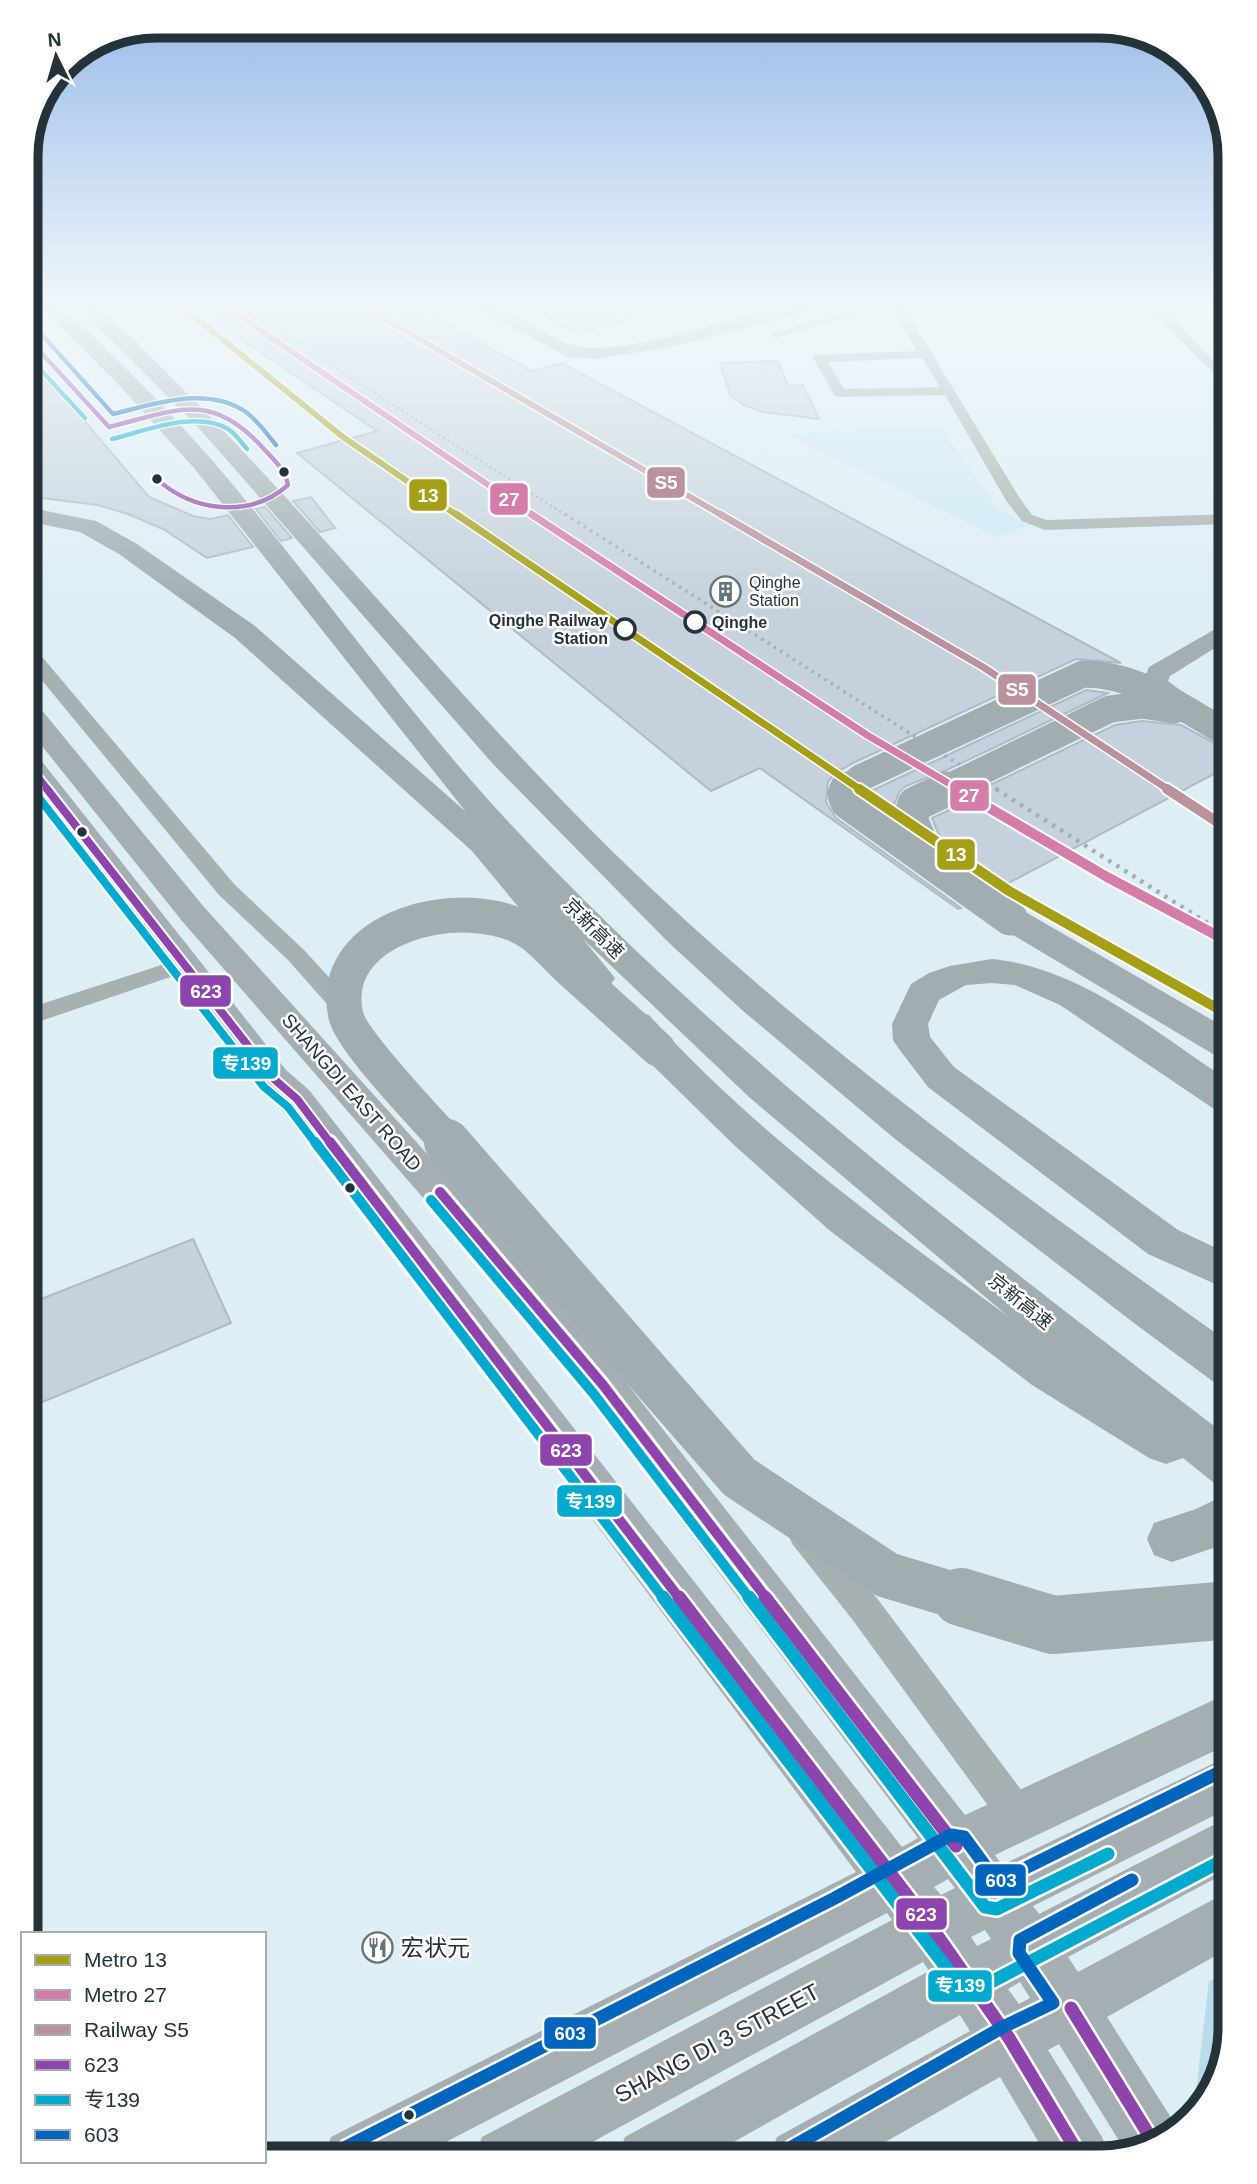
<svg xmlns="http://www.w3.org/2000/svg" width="1257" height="2184" font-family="Arial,'Noto Sans SC',sans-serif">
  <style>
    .built { fill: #cde8f5 }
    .green { fill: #b9dbea }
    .building { fill: #c5d2dd; stroke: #afbac3; stroke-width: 2 }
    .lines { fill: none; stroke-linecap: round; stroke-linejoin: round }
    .street { fill: #a7b0b2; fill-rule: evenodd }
    .secondary { fill: #a5afb3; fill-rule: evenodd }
    .highway { fill: #a1adb1; fill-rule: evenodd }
    .rail-far2 { stroke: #a5aeb3; stroke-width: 2.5; stroke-dasharray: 2 3.5; stroke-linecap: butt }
    .rail-far1 { stroke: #a5aeb3; stroke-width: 3.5; stroke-dasharray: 2.5 5; stroke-linecap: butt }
    .rail { stroke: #a5aeb3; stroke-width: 4.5; stroke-dasharray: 3.5 6; stroke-linecap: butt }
    .highway-bridge-far3 { stroke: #a1adb1; stroke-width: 27 }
    .highway-bridge-far2 { stroke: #a1adb1; stroke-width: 35 }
    .highway-bridge-far1 { stroke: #a1adb1; stroke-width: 46 }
    .highway-bridge { stroke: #a1adb1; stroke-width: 58 }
    .bus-1-far4-casing { stroke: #fff; stroke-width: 7 }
    .bus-1-far3-casing { stroke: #fff; stroke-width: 10 }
    .bus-1-far2-casing { stroke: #fff; stroke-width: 12 }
    .bus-1-far1-casing { stroke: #fff; stroke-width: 16 }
    .bus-1-casing { stroke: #fff; stroke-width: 18 }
    .bus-2-far4-casing { stroke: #fff; stroke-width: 7 }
    .bus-2-far3-casing { stroke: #fff; stroke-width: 10 }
    .bus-2-far2-casing { stroke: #fff; stroke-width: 12 }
    .bus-2-far1-casing { stroke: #fff; stroke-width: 16 }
    .bus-2-casing { stroke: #fff; stroke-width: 18 }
    .bus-3-far1-casing { stroke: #fff; stroke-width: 7 }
    .bus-3-casing { stroke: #fff; stroke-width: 18 }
    .bus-1-far4 { stroke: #8e44ad; stroke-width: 4.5 }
    .bus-1-far3 { stroke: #8e44ad; stroke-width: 6 }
    .bus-1-far2 { stroke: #8e44ad; stroke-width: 8 }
    .bus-1-far1 { stroke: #8e44ad; stroke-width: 10 }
    .bus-1 { stroke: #8e44ad; stroke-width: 13 }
    .bus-2-far4 { stroke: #00a9ce; stroke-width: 4.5 }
    .bus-2-far3 { stroke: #00a9ce; stroke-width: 6 }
    .bus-2-far2 { stroke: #00a9ce; stroke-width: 8 }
    .bus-2-far1 { stroke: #00a9ce; stroke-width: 10 }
    .bus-2 { stroke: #00a9ce; stroke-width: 13 }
    .bus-3-far1 { stroke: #0065bd; stroke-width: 4.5 }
    .bus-3 { stroke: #0065bd; stroke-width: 13 }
    .rail-1-far2-casing { stroke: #fff; stroke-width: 9 }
    .rail-1-far1-casing { stroke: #fff; stroke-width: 10 }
    .rail-1-casing { stroke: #fff; stroke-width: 14 }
    .rail-1-far2 { stroke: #ba929f; stroke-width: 6 }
    .rail-1-far1 { stroke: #ba929f; stroke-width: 7 }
    .rail-1 { stroke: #ba929f; stroke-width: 10 }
    .metro-1-far2-casing { stroke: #fff; stroke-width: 9 }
    .metro-1-far1-casing { stroke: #fff; stroke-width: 10 }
    .metro-1-casing { stroke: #fff; stroke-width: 14 }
    .metro-2-far2-casing { stroke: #fff; stroke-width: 9 }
    .metro-2-far1-casing { stroke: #fff; stroke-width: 10 }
    .metro-2-casing { stroke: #fff; stroke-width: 14 }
    .metro-1-far2 { stroke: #a49f17; stroke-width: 6 }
    .metro-1-far1 { stroke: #a49f17; stroke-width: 7 }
    .metro-1 { stroke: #a49f17; stroke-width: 10 }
    .metro-2-far2 { stroke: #d47daa; stroke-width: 6 }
    .metro-2-far1 { stroke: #d47daa; stroke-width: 7 }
    .metro-2 { stroke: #d47daa; stroke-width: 10 }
    .bus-dot { fill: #243239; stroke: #fff; stroke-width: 2.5 }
    .stop-dot { fill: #fff; stroke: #243239; stroke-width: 3.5 }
    .labels { text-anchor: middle; stroke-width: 5; stroke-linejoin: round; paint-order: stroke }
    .far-poi-label { font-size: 16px; fill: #243239; stroke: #fff; text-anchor: start }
    .far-stop-label { font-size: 16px; font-weight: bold; fill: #243239; stroke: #fff; text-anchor: end }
    .street-label { font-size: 19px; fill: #243239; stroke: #fff }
    .near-poi-label { font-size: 23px; fill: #243239; stroke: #fff; text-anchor: start }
    .near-street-label { font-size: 23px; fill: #243239; stroke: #fff }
    .rim { fill: none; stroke: #243239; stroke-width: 9 }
    .line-badge { stroke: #fff; stroke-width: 2.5 }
    .badge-label { font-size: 19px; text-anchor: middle; font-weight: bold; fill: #fff }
  </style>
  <rect width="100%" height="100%" fill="#ddeef5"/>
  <g class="built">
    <path d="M1071,301h143l4,11 -111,3 -4,-6 -25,-3z"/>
    <path d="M940,426l58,83 33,16 -34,12 -211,-103z"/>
  </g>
  <path class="green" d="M1231,1973v55l-22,72 -9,7 -5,-8 14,-118z"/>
  <g class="building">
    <path d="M197,301h209l126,70 30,-8 559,300 -45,-4 -223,104 -19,11 -6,8 -2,20 10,16 125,90 -3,1 -198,-141 -49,23 -414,-338 80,-22 -132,-89z"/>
    <path d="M558,301h40l35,17 -57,15 -46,-25z"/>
    <path d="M778,361l10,25 15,-1 16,34 -56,-7 -19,-7 -14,-10 -10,-32z"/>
    <path d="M26,375l23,4 100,118 44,19 17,3 18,-4 25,32 -46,11 -44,-29 -35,-15 -30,-9 -72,-9z"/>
    <path d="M311,497l24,31 -15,4 -27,-31z"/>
    <path d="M265,507l27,31 -11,3 -25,-32z"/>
    <path d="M1086,690l22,3 -159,76 -43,17 -6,5 -8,18 -23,-17z"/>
    <path d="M1142,721l39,4 50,27v13l-230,122 -58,-42 -11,-27 24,-11 9,-10 150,-72z"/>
    <path d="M193,1239l38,84 -205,86v-104z"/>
  </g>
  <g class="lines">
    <g class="street">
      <path d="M879,301h21l119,196 13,18 15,5 184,-6v10l-186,6 -23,-9 -15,-19 -62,-107 -105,2 -5,-1 -22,-38 1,-3 103,-4 -28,-45 -114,32 -6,-4zM922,358l18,29 -96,2 -16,-27z"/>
      <path d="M1156,310h8l67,68v12l-75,-74z"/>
      <path d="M26,644l6,1 203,240 69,65 54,59 4,6 -4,6h-16l-54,-61 -69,-65 -193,-234z"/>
      <path d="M186,957l8,2 3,5 -3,5 -168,57v-17z"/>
      <path d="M804,1520l11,5 61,72 155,206 5,13 -5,13 -13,5 -13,-5 -153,-210 -59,-74 -5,-10 5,-10z"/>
    </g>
    <g class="secondary">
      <path d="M462,301c6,0 15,-1 21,0 37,8 72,49 112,47 83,-2 159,-47 241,-47l-2,4 -164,42 -73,12 -29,-2z"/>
      <path d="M1231,620v18l-61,38 -2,5 35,26 -4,6h-18l-35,-24 -4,-5 7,-17z"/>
      <path d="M26,700l9,2 169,205 254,281 160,184 347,443 266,-123v51l-236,112 7,10 229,-110v52l-198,99 6,8 192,-98v54l-163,87 10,15 153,-82v57l-124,70 70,110 -19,17 -32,8 -67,-108 -11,6 54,87 8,19 -62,2 -48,-81 -143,81h-89l9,-21 193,-106 -10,-16 -255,143h-89l9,-21 304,-166 -6,-9 -360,196h-89l8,-21 410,-217 -5,-7 -472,245h-92l8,-21 525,-265 -571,-764 -23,-20 -236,-309v-27l10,2 250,316 23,20 593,757 16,-9 -330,-440 -156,-190 -250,-287 -156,-195zM948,1879l7,9 -14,7 -7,-8zM985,1930l6,9 -14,7 -6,-9zM1020,1982l10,16 -11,6 -11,-15z"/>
    </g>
    <g class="highway">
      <path d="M35,301h20c55,50 108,103 157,159 103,121 194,253 304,370 215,229 467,418 715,609v50l-17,-6 -31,-25 -17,6 -17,-6 -117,-73 -203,-155 -95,-85 -89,-87 -27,-34 5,-9 13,-4 13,4c105,117 234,210 360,302l-260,-220 -166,-158 32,39 -5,8 -13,4 -13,-4 -112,-135 -237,-213 -116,-84 -39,-22 -54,-11v-14l70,14 41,23 118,82 211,186 -272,-344 -76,-84z"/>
      <path d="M72,301h20c188,172 343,376 524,554 188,183 401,337 615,489v44l-16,-5 -81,-60 -239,-184 -153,-129 -74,-68 -175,-178 -295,-337z"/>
      <path d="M1010,907l12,3 209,121v30l-13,-4 -220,-131 -5,-8 5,-8z"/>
      <path d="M992,959c90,9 165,75 239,123v33l-14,-4 -157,-106 -45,-20 -23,-2 -26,2 -27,15 -11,24 2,13 24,30 224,163 53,25v36l-83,-37 -220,-167 -29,-38 -6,-9 -1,-16 19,-40 18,-11 21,-7z"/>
      <path d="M1231,1492v50l-59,20 -18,-7 -7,-16 7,-16 42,-14z"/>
    </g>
    <path class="rail-far2" d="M230,301l337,215"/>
    <path class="rail-far1" d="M565,514l434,276"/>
    <path class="rail" d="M996,789l235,149"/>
    <g class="highway-bridge-far3">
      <path d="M847,790l13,-12 223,-104c56,0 101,35 148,62"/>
      <path d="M943,790l167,-81 32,-4 32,5"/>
    </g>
    <g class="highway-bridge-far2">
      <path d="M847,789l-2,6 3,7 162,116"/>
      <path d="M926,857l-16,-38 5,-15 32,-15"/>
      <path d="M449,1144c-22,-25 -97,-102 -103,-128 -21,-90 119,-124 182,-85 14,9 27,24 39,36 30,27 61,55 91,82"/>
    </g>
    <path class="highway-bridge-far1" d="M447,1142l292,335 148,98 80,24"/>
    <path class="highway-bridge" d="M961,1597l92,28 178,-15"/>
    <defs>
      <path id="bus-1-far4" d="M26,336l83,91c68,-17 102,-37 155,22 10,11 21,20 24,36 -38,34 -97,27 -132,-7"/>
      <path id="bus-1-far3" d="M26,761l23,29"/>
      <path id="bus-1-far2" d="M47,789l227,290 23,20 34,45"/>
      <g id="bus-1-far1">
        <path d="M330,1142l350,457"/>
        <path d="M440,1192l163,193 164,214"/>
      </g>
      <g id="bus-1">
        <path d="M679,1597l253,331 77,110 72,120"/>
        <path d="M765,1597l191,249"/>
        <path d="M1071,2008l84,137"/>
      </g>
      <g id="bus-2-far4">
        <path d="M26,354l59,64"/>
        <path d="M112,439c33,-8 83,-29 116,-10 7,4 13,13 19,20"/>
      </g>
      <path id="bus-2-far3" d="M26,781l7,9"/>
      <path id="bus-2-far2" d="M32,789l232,298 24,20 28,37"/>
      <g id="bus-2-far1">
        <path d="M315,1142l349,457"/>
        <path d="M431,1200l162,193 157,206"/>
      </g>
      <g id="bus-2">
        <path d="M663,1597l299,391 14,2 255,-134"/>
        <path d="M749,1597l236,310 12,2 111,-55"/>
      </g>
      <path id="bus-3-far1" d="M35,327l78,87c42,-10 94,-29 133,-2 12,9 21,22 30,33"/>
      <g id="bus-3">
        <path d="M346,2147l489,-249 116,-63 13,2 33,45 229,-113"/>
        <path d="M792,2147l211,-120 50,-24 -34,-50 1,-13 112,-60"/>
      </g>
    </defs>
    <use href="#bus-1-far4" class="bus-1-far4-casing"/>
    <use href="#bus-1-far3" class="bus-1-far3-casing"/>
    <use href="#bus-1-far2" class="bus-1-far2-casing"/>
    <use href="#bus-1-far1" class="bus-1-far1-casing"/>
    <use href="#bus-1" class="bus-1-casing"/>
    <use href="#bus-2-far4" class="bus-2-far4-casing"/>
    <use href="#bus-2-far3" class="bus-2-far3-casing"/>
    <use href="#bus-2-far2" class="bus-2-far2-casing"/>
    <use href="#bus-2-far1" class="bus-2-far1-casing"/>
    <use href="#bus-2" class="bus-2-casing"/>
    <use href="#bus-3-far1" class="bus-3-far1-casing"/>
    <use href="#bus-3" class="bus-3-casing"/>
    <use href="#bus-1-far4" class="bus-1-far4"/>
    <use href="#bus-1-far3" class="bus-1-far3"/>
    <use href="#bus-1-far2" class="bus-1-far2"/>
    <use href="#bus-1-far1" class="bus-1-far1"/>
    <use href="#bus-1" class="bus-1"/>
    <use href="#bus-2-far4" class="bus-2-far4"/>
    <use href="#bus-2-far3" class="bus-2-far3"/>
    <use href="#bus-2-far2" class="bus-2-far2"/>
    <use href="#bus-2-far1" class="bus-2-far1"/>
    <use href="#bus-2" class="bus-2"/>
    <use href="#bus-3-far1" class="bus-3-far1"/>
    <use href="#bus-3" class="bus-3"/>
    <defs>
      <path id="rail-1-far2" d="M354,301l369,215"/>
      <path id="rail-1-far1" d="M720,514l263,153 186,123"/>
      <path id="rail-1" d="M1167,789l64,42"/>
    </defs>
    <use href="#rail-1-far2" class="rail-1-far2-casing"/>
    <use href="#rail-1-far1" class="rail-1-far1-casing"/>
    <use href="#rail-1" class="rail-1-casing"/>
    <use href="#rail-1-far2" class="rail-1-far2"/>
    <use href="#rail-1-far1" class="rail-1-far1"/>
    <use href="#rail-1" class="rail-1"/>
    <defs>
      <path id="metro-1-far2" d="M175,301l168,136 115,79"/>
      <path id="metro-1-far1" d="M456,514l405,276"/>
      <path id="metro-1" d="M859,789l150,102 222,125"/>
      <path id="metro-2-far2" d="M217,301l317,215"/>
      <path id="metro-2-far1" d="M531,514l336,221 93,55"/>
      <path id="metro-2" d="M957,789l150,88 124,66"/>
    </defs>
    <use href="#metro-1-far2" class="metro-1-far2-casing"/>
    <use href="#metro-1-far1" class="metro-1-far1-casing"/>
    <use href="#metro-1" class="metro-1-casing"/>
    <use href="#metro-2-far2" class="metro-2-far2-casing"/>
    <use href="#metro-2-far1" class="metro-2-far1-casing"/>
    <use href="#metro-2" class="metro-2-casing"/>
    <use href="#metro-1-far2" class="metro-1-far2"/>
    <use href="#metro-1-far1" class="metro-1-far1"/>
    <use href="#metro-1" class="metro-1"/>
    <use href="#metro-2-far2" class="metro-2-far2"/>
    <use href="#metro-2-far1" class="metro-2-far1"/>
    <use href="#metro-2" class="metro-2"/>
  </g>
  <linearGradient id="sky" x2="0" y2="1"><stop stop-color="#99bae8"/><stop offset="0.5" stop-color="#f0f7fa"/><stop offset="1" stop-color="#f0f7fa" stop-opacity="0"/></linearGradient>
  <rect width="1257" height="607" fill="url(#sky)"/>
  <defs>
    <symbol id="building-ring" viewBox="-11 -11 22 22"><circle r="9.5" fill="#fff" stroke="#65747b" stroke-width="1.5"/><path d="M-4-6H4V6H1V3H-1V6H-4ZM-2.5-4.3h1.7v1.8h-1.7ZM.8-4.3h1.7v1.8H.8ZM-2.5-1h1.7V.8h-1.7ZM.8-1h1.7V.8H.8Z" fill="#65747b"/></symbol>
    <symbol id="restaurant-ring" viewBox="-11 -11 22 22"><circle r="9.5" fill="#fff" stroke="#65747b" stroke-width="1.5"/><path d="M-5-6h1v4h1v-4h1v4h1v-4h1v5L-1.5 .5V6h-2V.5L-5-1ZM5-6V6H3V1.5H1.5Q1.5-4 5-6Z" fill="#65747b"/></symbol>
  </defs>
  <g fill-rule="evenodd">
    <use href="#building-ring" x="708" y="574" width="35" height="35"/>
    <use href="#restaurant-ring" x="360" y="1930" width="35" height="35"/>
  </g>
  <g class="bus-dot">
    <circle cx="284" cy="472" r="6"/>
    <circle cx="157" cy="479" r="6"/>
    <circle cx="82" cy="832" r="6"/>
    <circle cx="350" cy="1188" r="6"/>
    <circle cx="409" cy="2115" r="6"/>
  </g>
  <g class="stop-dot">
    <circle cx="695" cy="622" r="10"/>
    <circle cx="625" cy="629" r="10"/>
  </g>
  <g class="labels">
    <g class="far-poi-label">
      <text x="749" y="588">Qinghe<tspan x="749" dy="18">Station</tspan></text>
    </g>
    <g class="far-stop-label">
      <text x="608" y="626">Qinghe Railway<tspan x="608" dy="18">Station</tspan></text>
      <text x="712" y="628" text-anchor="start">Qinghe</text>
    </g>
    <g class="street-label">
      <text transform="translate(594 928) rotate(45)" y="7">京新高速</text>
      <text transform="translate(352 1092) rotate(49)" y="7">SHANGDI EAST ROAD</text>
      <text transform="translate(1021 1301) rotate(39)" y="7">京新高速</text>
    </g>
    <g class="near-poi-label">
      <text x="401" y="1956">宏状元</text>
    </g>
    <g class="near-street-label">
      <text transform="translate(717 2043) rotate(-28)" y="8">SHANG DI 3 STREET</text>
    </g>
  </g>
  <path d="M0 0H1257V2184H0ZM156 38H1100A118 118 0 0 1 1218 156V2028A118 118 0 0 1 1100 2146H156A118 118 0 0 1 38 2028V156A118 118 0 0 1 156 38Z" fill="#fff" fill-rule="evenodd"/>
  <path class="rim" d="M156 38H1100A118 118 0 0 1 1218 156V2028A118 118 0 0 1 1100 2146H156A118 118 0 0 1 38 2028V156A118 118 0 0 1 156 38Z"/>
  <g class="line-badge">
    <rect x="646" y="466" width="40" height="33" rx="7" fill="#ba929f"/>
    <rect x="408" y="478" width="40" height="34" rx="7" fill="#a49f17"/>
    <rect x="489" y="482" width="40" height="34" rx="7" fill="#d47daa"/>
    <rect x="997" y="673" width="40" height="33" rx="7" fill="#ba929f"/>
    <rect x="949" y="779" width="41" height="33" rx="7" fill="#d47daa"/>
    <rect x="936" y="838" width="40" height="33" rx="7" fill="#a49f17"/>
    <rect x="179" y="974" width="53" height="34" rx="7" fill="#8e44ad"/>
    <rect x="212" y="1046" width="67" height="34" rx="7" fill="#00a9ce"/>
    <rect x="539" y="1433" width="54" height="34" rx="7" fill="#8e44ad"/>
    <rect x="556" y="1484" width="67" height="34" rx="7" fill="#00a9ce"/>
    <rect x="974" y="1863" width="53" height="34" rx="7" fill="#0065bd"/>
    <rect x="895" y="1897" width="53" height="34" rx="7" fill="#8e44ad"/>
    <rect x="927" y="1969" width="66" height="34" rx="7" fill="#00a9ce"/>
    <rect x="543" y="2016" width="54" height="34" rx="7" fill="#0065bd"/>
  </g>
  <g class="badge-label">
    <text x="666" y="489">S5</text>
    <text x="428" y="502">13</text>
    <text x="509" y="506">27</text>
    <text x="1017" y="696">S5</text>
    <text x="969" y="802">27</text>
    <text x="956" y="861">13</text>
    <text x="206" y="998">623</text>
    <text x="246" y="1070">专139</text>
    <text x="566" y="1457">623</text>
    <text x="590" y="1508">专139</text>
    <text x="1001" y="1887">603</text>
    <text x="921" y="1921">623</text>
    <text x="960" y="1992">专139</text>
    <text x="570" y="2040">603</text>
  </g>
  <rect x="21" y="1932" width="245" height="231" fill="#ffffff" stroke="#a7adb0" stroke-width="2"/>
  <rect x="35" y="1955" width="35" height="10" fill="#a49f17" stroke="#a7adb0" stroke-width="2"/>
  <text x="84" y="1967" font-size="21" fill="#243239">Metro 13</text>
  <rect x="35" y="1990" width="35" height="10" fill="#d47daa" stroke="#a7adb0" stroke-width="2"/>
  <text x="84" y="2002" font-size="21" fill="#243239">Metro 27</text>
  <rect x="35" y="2025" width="35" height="10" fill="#ba929f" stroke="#a7adb0" stroke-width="2"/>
  <text x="84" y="2037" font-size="21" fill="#243239">Railway S5</text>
  <rect x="35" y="2060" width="35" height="10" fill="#8e44ad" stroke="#a7adb0" stroke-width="2"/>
  <text x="84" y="2072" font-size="21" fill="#243239">623</text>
  <rect x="35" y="2095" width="35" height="10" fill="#00a9ce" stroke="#a7adb0" stroke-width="2"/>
  <text x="84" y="2107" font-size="21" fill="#243239">专139</text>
  <rect x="35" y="2130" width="35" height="10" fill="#0065bd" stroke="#a7adb0" stroke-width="2"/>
  <text x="84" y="2142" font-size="21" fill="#243239">603</text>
  <g transform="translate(56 56) rotate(355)" stroke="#ffffff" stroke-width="5" paint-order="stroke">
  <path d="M0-5L12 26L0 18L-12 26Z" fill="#243239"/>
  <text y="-10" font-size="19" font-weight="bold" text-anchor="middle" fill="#243239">N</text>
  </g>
</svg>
